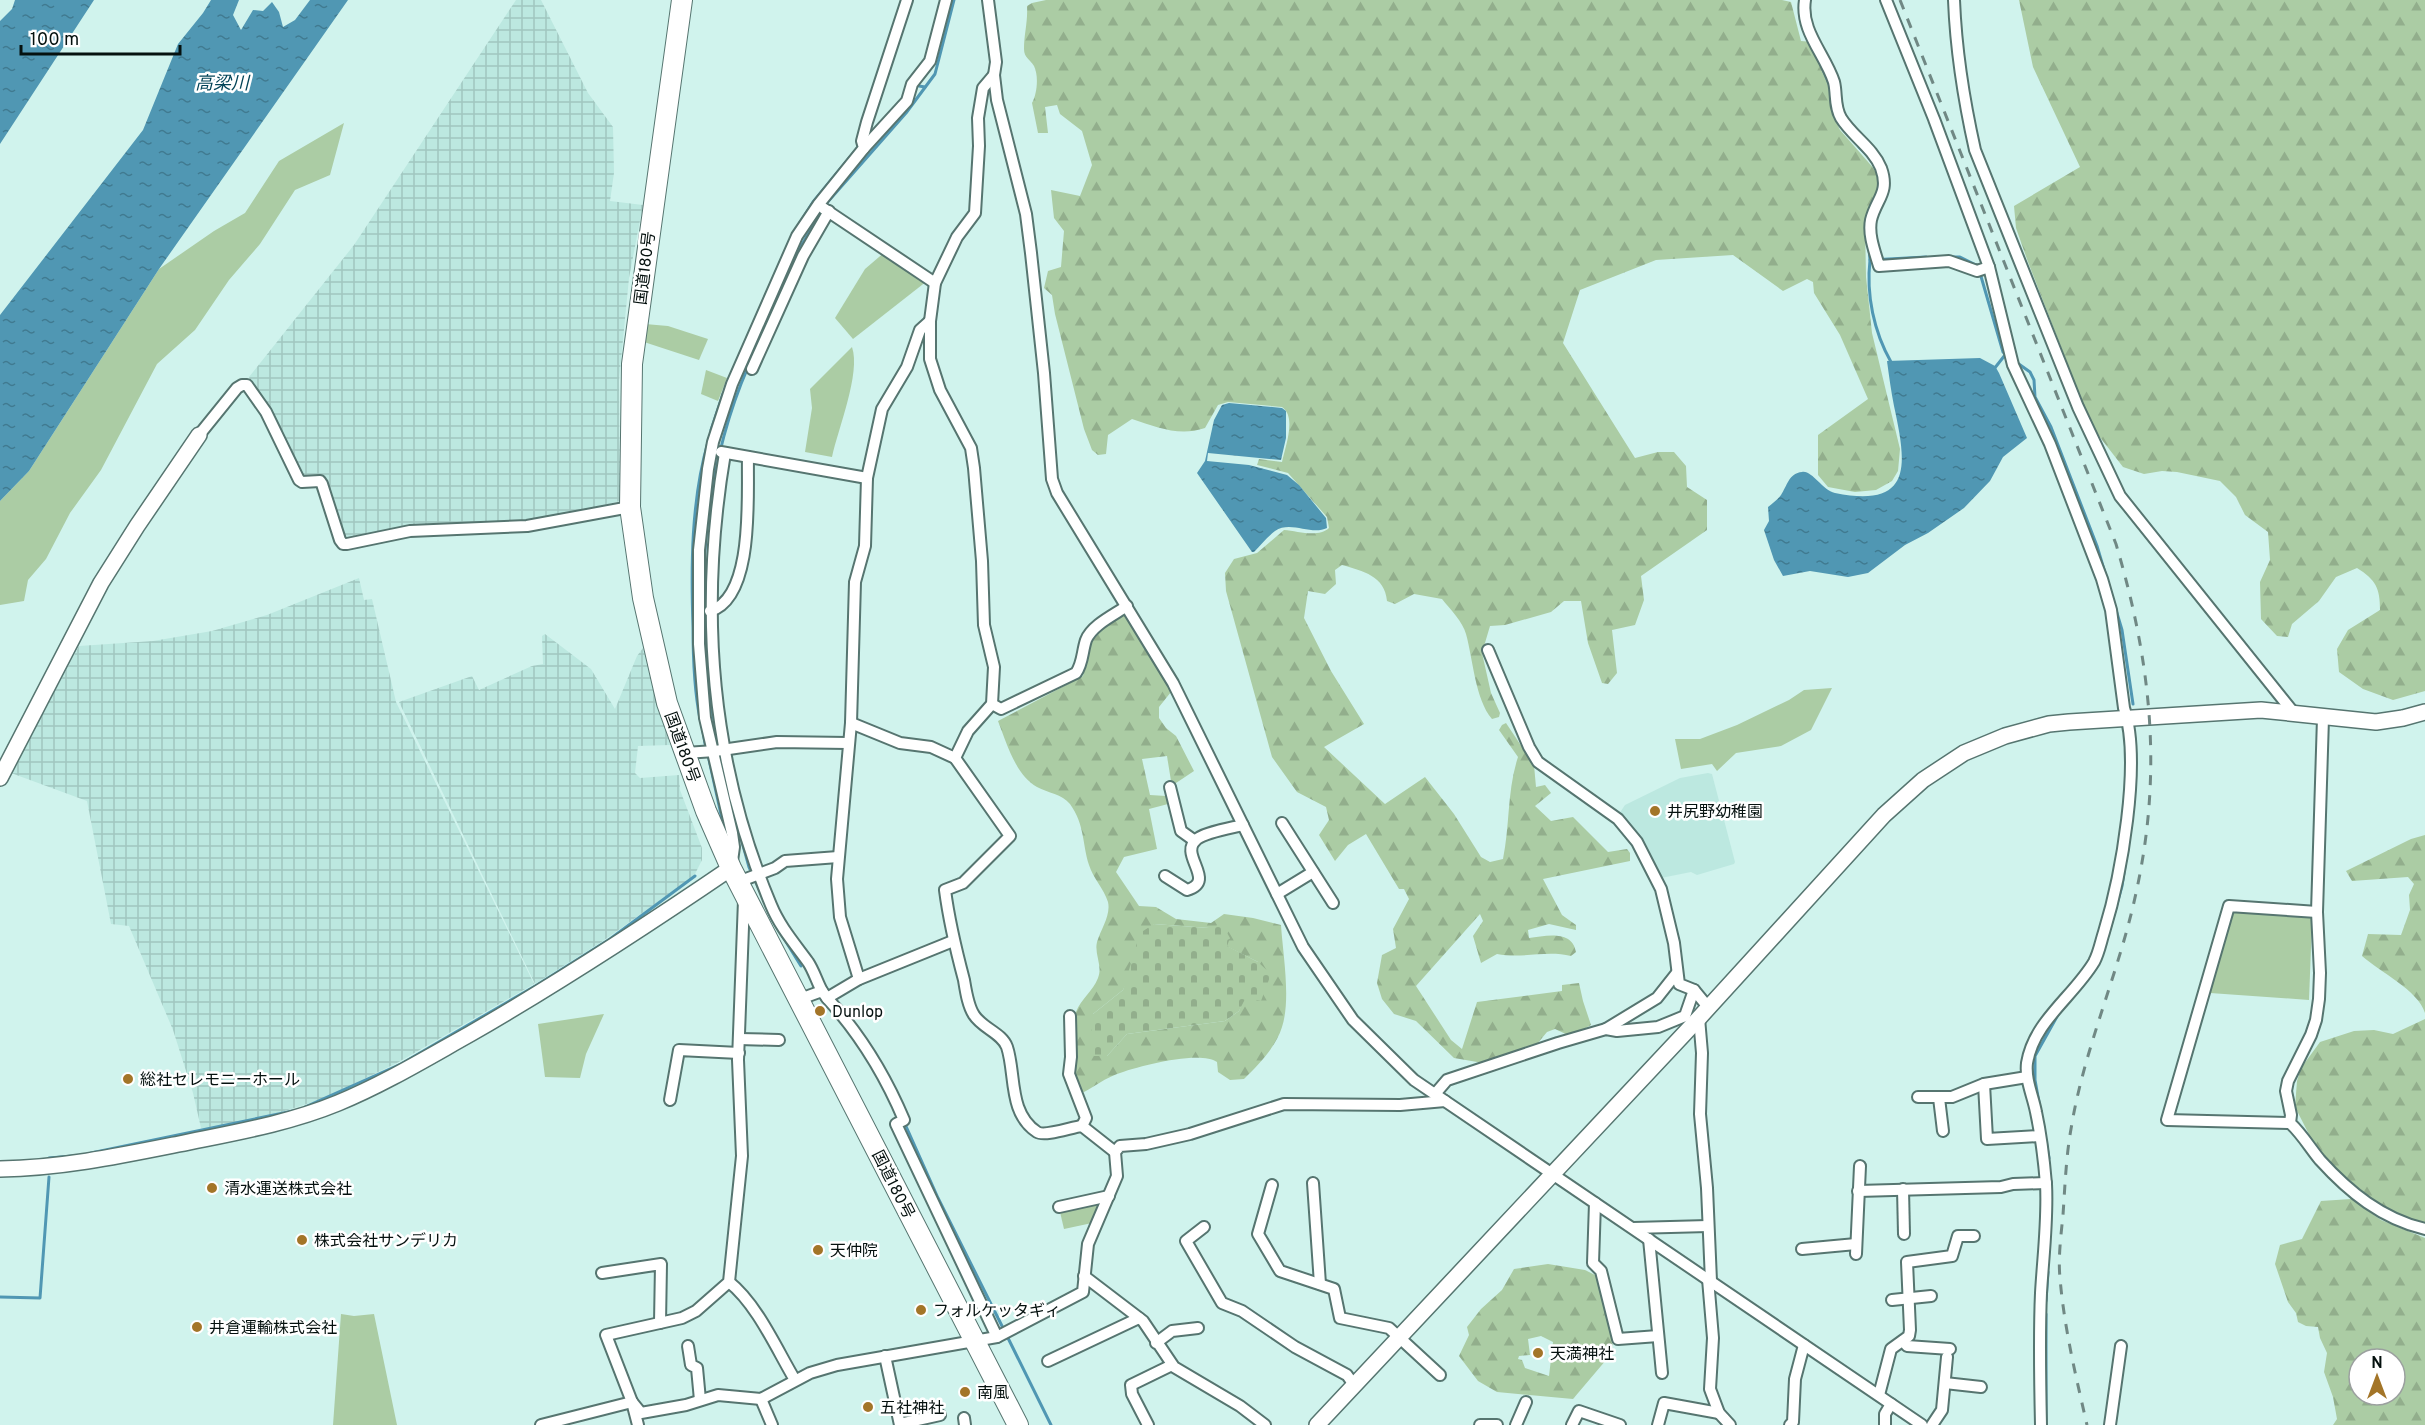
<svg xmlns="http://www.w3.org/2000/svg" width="2425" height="1425" font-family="Overpass,'Noto Sans JP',sans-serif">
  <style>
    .built { fill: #bce8e0 }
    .industrial { fill: url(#industrial-grid) }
    .green { fill: #abcca4 }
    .forest { fill: url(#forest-firs); fill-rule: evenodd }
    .cemetery { fill: url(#cemetery-stones) }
    .water { fill: url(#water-ripples) }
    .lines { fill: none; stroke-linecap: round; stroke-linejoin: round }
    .stream { stroke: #5097b3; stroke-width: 3 }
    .street-casing { stroke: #567570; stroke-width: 14 }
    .secondary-casing { stroke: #567570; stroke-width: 18 }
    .highway-casing { stroke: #567570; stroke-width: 22 }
    .street { stroke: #fff; stroke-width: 10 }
    .secondary { stroke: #fff; stroke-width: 15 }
    .highway { stroke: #fff; stroke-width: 20 }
    .rail { stroke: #708884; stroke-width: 3; stroke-dasharray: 10 10; stroke-linecap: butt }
    .poi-dot { fill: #a37528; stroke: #fff; stroke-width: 2 }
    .labels { text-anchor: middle; stroke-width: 5; stroke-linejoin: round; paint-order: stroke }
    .street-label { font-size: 16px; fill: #05110f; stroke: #fff }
    .poi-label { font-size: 16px; fill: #05110f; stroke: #fff; text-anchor: start }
    .water-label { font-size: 18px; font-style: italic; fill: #034458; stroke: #fff }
  </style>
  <defs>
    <pattern id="industrial-grid" width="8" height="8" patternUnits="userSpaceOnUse" patternTransform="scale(1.5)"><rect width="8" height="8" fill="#bce8e0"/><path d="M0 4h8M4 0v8" fill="none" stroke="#a0c6bf"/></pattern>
    <pattern id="forest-firs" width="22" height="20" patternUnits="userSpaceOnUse" patternTransform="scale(1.5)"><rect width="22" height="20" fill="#abcca4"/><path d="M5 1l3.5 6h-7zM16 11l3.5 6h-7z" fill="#92ae8c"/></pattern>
    <pattern id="cemetery-stones" width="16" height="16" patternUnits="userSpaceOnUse" patternTransform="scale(1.5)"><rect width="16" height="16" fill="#abcca4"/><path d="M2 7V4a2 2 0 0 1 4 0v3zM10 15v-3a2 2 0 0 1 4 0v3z" fill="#92ae8c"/></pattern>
    <pattern id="water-ripples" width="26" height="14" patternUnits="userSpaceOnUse" patternTransform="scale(1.5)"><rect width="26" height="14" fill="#5097b3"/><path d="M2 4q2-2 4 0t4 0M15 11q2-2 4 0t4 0" fill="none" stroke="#407a90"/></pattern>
  </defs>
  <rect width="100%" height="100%" fill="#d0f3ed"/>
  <path class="built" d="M1708,773l4,1 23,88 -1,2 -37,11 -6,-3 -30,6 -22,-41 -10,-15 -10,-8 6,-9 55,-27z"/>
  <g class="industrial">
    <path d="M516,0h25l47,93 25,34 1,46 -4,28 33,4 -14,73 -10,103 1,120 -84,21 -112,3 -73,15 -8,-3 -18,-56 -23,-4 -53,-100 105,-132z"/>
    <path d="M359,578l5,22 8,-1 24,103 138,282 -137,79 -77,37 -45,14 -68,15 -6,-1 -8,-35 -20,-63 -44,-104 -18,-2 -24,-123 -76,-28 68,-127 74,-5 59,-10 55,-16z"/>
    <path d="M545,634l46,35 24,40 22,-53 6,-8 27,97 -32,1 -3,27 5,5 39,-3 1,15 22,58v12l-8,16 -91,65 -68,43 -136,-282 73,-26 7,14 53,-24 11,-2 -1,-28z"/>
  </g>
  <g class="green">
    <path d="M344,123l-14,52 -35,15 -35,54 -31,36 -34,50 -38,34 -56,106 -31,43 -24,46 -18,21 -4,21 -24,4v-104l29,-30 130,-202 55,-38 31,-18 34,-52z"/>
    <path d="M886,251l41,30 -74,58 -18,-21 30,-49z"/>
    <path d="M645,324l23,2 40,13 -9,21 -55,-18z"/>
    <path d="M852,347c9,26 -14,82 -20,110l-27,-5 7,-44 -2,-19z"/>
    <path d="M706,370l21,8 -9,23 -17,-7z"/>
    <path d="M1832,688l-21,42 -30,16 -45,7 -19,18 -5,-7 -31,5 -6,-30h25l37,-14 52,-25 15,-10z"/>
    <path d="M2237,910l73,6 2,6 -3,78 -99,-7 21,-79z"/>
    <path d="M604,1014l-18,40 -6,24 -35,-1 -7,-53z"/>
    <path d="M1104,1201l-12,22 -28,6 -4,-17z"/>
    <path d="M341,1314l13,2 20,-2 23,111h-64z"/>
  </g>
  <g class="forest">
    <path d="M1046,0h736l9,2 10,39 12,1 17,41 2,30 8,17 36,41 3,17 -14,34 1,55 6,56 28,116 -2,22 -6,10 -16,9 -21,2 -27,-5 -10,-12v-40l50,-36 -28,-64 -26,-42 -1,-11 -6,-3 -24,12 -50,-36 -77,5 -76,30 -17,53 72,115 23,-6h16l12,14 1,21 20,13v30l-66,46 3,24 -9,25 -23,5 5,43 -9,11 -6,-1 -14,-40 -7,-42h-17l-13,11 -46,13 -15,1 -8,27 9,40 9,20 -1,4 -7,2c-17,-20 -19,-60 -26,-85 -3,-12 -16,-25 -24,-35l-28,-5 -19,10 -8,-3c-2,-25 -24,-30 -45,-36l-7,5 1,14 -11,10 -17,-3 -4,27 27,53 33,53 -40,23 61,57 40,-27 29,37 27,43 9,5 13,-3c7,-34 4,-69 15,-102l-19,-27 3,-5 4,-2 28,42 2,22 9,-2 6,8 -16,13 16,15 22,-4 35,35 19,-3 3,4v8l-87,18 19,36 14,10v5l-27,-6 -21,6 1,8c16,-2 43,-9 47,14l-5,4c-25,-6 -49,3 -74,-2l-16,9 -8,-27 10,-15 -3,-7 -64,72 35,54 11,9 15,-47 85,-11v-6l17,-2 4,18 8,24 -9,5 -14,5 -13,-6 -8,3 -10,12 -54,19 -29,-5 -38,-37 -22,-7 -12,-15 -5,-16 5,-28 14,-7 -3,-19 16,-30 -5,-10h-5l-33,-55 -18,11 -13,16 -16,-26 10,-15 -3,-13 -29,-15 -25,-35 -46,-166 -1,-18 9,-14 23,-6 27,-23c14,1 34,8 45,-2l-2,-11 -39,-44 -31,-8 2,-6 23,3c3,-15 15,-45 0,-55l-54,-5 -10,3 -13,23c-26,9 -48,-1 -73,-9l-24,16 -2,19 -8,1 -6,-5 -8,-21 -29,-115 -3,-19 -8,-7 4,-17 13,-4 3,-36 -10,-13 -3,-28 29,6 12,-31 -10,-34 -22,-17 -3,-9 -12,2 3,26h-10l-6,-30c5,-9 7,-27 2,-37 -4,-7 -10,-8 -10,-17 0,-15 4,-28 3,-43l5,-3z"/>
    <path d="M2019,0h406v691l-32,9 -30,-11 -24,-17 -2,-23 11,-19 32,-20c0,-22 -4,-30 -23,-42l-21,9 -17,24 -27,23 -4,13 -11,-1 -16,-17 -1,-37 10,-22 -2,-28 -23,-17 -9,-18 -16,-16 -43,-9 -15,-1 -18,3 -21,-7 -31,-40 -64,-165 -12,-34 -2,-22 66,-39 -47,-100z"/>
    <path d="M1123,614l9,8 39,70 -12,15v11l7,10 10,8 18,35 -18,12 -5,-2 -4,-25 -25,3 8,36 16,1 2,8 -19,5 8,40 -33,8 -8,15 23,34 17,1 20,12 35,4 13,-9 29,4 28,7c2,30 10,74 1,102 -6,20 -24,38 -38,52l-14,1 -12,-8 -1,-10c-17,-12 -79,4 -100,12 -11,4 -22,12 -33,18l-6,-2 -5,-12 3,-66c5,-13 17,-21 22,-34 5,-12 -4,-24 -1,-36 4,-13 14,-27 11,-40 -4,-13 -15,-24 -19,-37 -7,-22 -4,-40 -19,-61 -8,-10 -22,-11 -33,-17 -22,-13 -30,-43 -39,-66l85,-45 6,-33 25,-24zM1154,924l55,4 17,18 32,16 -19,49 -14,10 -98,13 -20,22 -14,-42 30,-24z"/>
    <path d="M2425,835v178c-7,-23 -45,-41 -63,-57l6,-22 33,1 9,-25 -1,-15 5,-11 -6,-7 -56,4 -6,-10 65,-32z"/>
    <path d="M2425,1019v205l-43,-16 -51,-44 -15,-16 -21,-41 2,-26 4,-13 19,-26 34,-11 20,-1 19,4z"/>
    <path d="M2351,1199l30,21 44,18v187h-92l4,-6 -4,-22 -9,-25 3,-19 -7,-15 -2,-11 -12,-1 -8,-4 -2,-9 -8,-11 -13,-38 5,-19 22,-6 19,-38zM2359,1359h36v36h-36z"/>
    <path d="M1548,1264l37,6 12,6 16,59 -1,18 -39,46 -76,-7 -19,-11 -19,-25 10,-21 -2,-8 14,-18 21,-19 12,-21zM1541,1336l12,6 -4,34 -24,-8 -3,-8 -4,-1 1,-3 11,-1 -2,-16z"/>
  </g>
  <path class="cemetery" d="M1154,924l55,4 13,-4 8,14 -3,8 31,16 13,12 -10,27 -15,-4 -7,14 -14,10 -98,13 -20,22h-17l3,-42 30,-24 17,-57z"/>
  <g class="water">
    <path d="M15,0h79l-94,144v-123l12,-12z"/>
    <path d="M211,0h28l-6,15 8,15 12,-20 10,1 9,-9 7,10 4,15 12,-7 15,-20h38l-189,269 -130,202 -29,30v-186l143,-185 35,-86 25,-31z"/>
    <path d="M1980,358l15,8 4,7 28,65 -24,19 -13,24 -26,27 -36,25 -23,12 -37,28 -20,4 -38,-6 -27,5 -9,-16 -10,-30 5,-9 -1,-14c4,-3 10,-8 13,-12 6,-9 8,-22 21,-23 10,-2 20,18 33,21 80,16 71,-31 59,-87 -3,-15 -5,-30 -7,-45z"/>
    <path d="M1229,403l53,5 4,3v27l-5,22 -73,-7 -1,8 42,4 38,10 12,10 27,33 1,10c-16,8 -36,-8 -52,3 -8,6 -15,15 -21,21h-2l-55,-79 8,-12 9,-41 8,-15z"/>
  </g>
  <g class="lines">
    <g class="stream">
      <path d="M1821,65l9,21"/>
      <path d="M919,86l6,1"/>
      <path d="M1859,147l10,10"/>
      <path d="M799,224l14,-22 46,-56"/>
      <path d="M1869,248l1,12 56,-3"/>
      <path d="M1951,257h9l18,9"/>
      <path d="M1870,260c-4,35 4,72 21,102"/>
      <path d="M1980,273l23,79 5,5"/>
      <path d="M772,312l28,-64 25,-43 81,-92 29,-39 19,-74"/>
      <path d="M2016,362l14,10 4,8 1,17 16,30 46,119 25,84 11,74"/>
      <path d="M1994,369l11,-14"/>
      <path d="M729,379l60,-137"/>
      <path d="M711,430l12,-36"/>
      <path d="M700,719c-6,-30 -7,-61 -7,-92 -2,-60 -2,-126 15,-185"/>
      <path d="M702,726l4,23"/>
      <path d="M718,741c-26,-120 -19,-261 30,-374"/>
      <path d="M708,755l14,64"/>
      <path d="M733,809l16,58 12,26"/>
      <path d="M775,924l26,42"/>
      <path d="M2110,929l12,-43 4,-27"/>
      <path d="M305,1107l96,-43 136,-79 73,-46 85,-63"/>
      <path d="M905,1124l33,74 66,132"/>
      <path d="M91,1153l202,-42"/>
      <path d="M2049,1158l-14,-78v-24l24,-43"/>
      <path d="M49,1160v-2l24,-2"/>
      <path d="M2051,1182v29"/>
      <path d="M0,1297l40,1 9,-121"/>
      <path d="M2046,1301l2,-29"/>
      <path d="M2046,1314v111"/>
      <path d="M1007,1336l44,89"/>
    </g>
    <defs>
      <g id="street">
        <path d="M988,0l8,62 -2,13 3,25 29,114 5,39 13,120 8,106 5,14 116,190 130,264 50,73 61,60 508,345"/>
        <path d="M1805,0c-5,31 20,54 29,82 3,12 0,24 7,36 11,18 32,30 40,50 9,25 -5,31 -10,52 -3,15 4,32 8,46l70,-5 28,10 12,-4"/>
        <path d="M1886,0l48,119 55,148 24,98 37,79 52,135 9,31 13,98c18,54 -3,169 -20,224 -3,9 -5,21 -10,30 -21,35 -60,59 -67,101 -2,17 6,33 9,49 5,23 8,48 10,72 2,36 -3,73 -5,109 -2,44 -1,88 0,132"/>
        <path d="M1954,0c2,51 10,101 21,150l103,257 42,89 173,216"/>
        <path d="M864,148l43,-47 5,-17 18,-23 16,-61"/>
        <path d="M823,208l112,75"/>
        <path d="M752,369l51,-113 26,-45"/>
        <path d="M199,435l38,-47 5,-3h5l19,27 33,68 3,2 18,-1 2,3 18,56 3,4h4l63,-13 117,-5 103,-19"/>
        <path d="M721,452l146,26"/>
        <path d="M725,453c-26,154 -15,307 46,452 9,22 24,39 37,57 6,9 9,20 14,29"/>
        <path d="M710,611c45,-13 37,-118 38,-154"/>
        <path d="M1488,650l41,97 9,15 80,57 19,23 24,47 13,54 5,41 15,6 14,17"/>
        <path d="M992,704l9,5 75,-36c7,-10 6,-21 10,-33 6,-15 28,-25 41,-34"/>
        <path d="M2323,718l-6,194 3,61 -1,26 -3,21 -5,15 -23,46 -2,10 5,24 -1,8c12,11 20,25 30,37 29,32 62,59 105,69"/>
        <path d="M851,723l49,20 31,4 24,11 55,78 -47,47 -18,7c4,31 11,60 19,90 2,12 4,26 10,35 8,13 28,18 33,32 9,27 1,66 30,85 8,5 35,-5 45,-6l33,26"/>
        <path d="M685,753l30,-2 62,-9 71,1"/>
        <path d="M955,758l13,-27 24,-27 2,-37 -10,-42 -2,-64 -8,-93 -3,-20 -31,-58 -10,-31v-38l5,-38 22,-46 18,-24 4,-67 -1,-28 5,-30 11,-13"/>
        <path d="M1170,787l11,44 14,10"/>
        <path d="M1282,823l51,80"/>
        <path d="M732,861l2,-14 -2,-14 -27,-115 -6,-74v-94l9,-81 5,-27 19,-58 65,-148 21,-31 46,-57 -2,-7 5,-19 40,-122"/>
        <path d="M1165,876l22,14c31,-9 -10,-36 10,-51 9,-7 34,-11 46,-14"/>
        <path d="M738,882l37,-14 10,-7 53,-4"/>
        <path d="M1277,894l36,-22"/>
        <path d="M859,979l-19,-62 -3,-38 14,-156 4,-141 10,-36 2,-68 15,-69 25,-42 13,-37 10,-9"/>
        <path d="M827,998c33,36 58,77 77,122l-8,4 101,213"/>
        <path d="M800,999l22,-8 5,7 32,-19 94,-38"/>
        <path d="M1070,1016l1,41 -2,17 17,44 -4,8"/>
        <path d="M1699,1018l3,35 -2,61 7,74 4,93"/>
        <path d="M1606,1029l51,-31 19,-24"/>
        <path d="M739,1039l40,1"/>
        <path d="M1984,1084l3,55 53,-3"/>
        <path d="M1435,1094l12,-14 111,-37 48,-14 11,2 41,-4 27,-11 9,-26"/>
        <path d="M1918,1097h34l32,-13 43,-7"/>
        <path d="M1939,1098l4,33"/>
        <path d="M670,1100l9,-50 60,3"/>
        <path d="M2290,1123l-123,-3 62,-214 88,6"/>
        <path d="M1313,1183l7,101"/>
        <path d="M1272,1185l-14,49 22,37 54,18 6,29 49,10 51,47"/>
        <path d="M1903,1189l1,45"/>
        <path d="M1858,1191l143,-4 12,-3 33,-1"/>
        <path d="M1595,1203l-2,60 8,8 17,68 40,-3"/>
        <path d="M1059,1207l50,-11"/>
        <path d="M1204,1227l-18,14 36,62 20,8 53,36 52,28 7,10"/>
        <path d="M1633,1228l75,-2"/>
        <path d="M1649,1239l13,134"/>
        <path d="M1802,1249l54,-5"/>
        <path d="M1856,1254l4,-88"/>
        <path d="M602,1273l59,-9 -1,59"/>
        <path d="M1084,1276l59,45 31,46 66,39 25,19"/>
        <path d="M1708,1279l5,59 -3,51 9,24 11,12"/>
        <path d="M729,1282c28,22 48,68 66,98"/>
        <path d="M1892,1300l39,-4"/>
        <path d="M1903,1341l4,5 43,3"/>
        <path d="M1156,1343l16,-12 26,-3"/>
        <path d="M688,1346l3,19 6,3 3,32"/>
        <path d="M885,1356l15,69"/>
        <path d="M1048,1361l91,-43"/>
        <path d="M1945,1383l36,4"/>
        <path d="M1879,1395l12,-46 18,-13 1,-6 -3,-68 45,-6 6,-20h16"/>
        <path d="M761,1399l11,26"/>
        <path d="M632,1402l9,11 45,-8 32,-10 43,4 49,-26 27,-8 160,-28 86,-45 5,-48 29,-68 -2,-24 5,-6 26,-2 44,-10 94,-30 116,1 45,-4"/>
        <path d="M964,1418l1,7"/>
        <path d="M900,1424l40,-9"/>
        <path d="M541,1425l91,-23"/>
        <path d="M638,1425l-6,-23 -26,-67 76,-17 14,-7 33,-29 13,-126 -4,-96 6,-160"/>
        <path d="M1148,1425l-16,-31 -1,-9 41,-20"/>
        <path d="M1480,1425h17"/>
        <path d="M1516,1425l10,-23"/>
        <path d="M1572,1425l7,-14 41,14"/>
        <path d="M1658,1425l6,-22 55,10"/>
        <path d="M1790,1425l3,-3 2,-43 9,-34"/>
        <path d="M1885,1425v-11l6,-10"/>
        <path d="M1932,1425l10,-15 5,-53"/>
        <path d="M2110,1425l11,-79"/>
      </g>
      <g id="secondary">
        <path d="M0,778l101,-195 36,-57 62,-91"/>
        <path d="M0,1169c61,-1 119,-13 179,-25 53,-11 108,-20 159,-41 46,-19 89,-45 132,-69 90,-52 176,-108 261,-166"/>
        <path d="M1317,1425l382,-407 185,-203 39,-35 41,-27 41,-17 44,-12 20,-2 192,-12 115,12 27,-4 22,-6"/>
      </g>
      <path id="highway" d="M682,0l-50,364 -2,143 13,91 24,105 39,108 25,57 287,557"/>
    </defs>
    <use href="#street" class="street-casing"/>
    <use href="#secondary" class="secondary-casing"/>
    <use href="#highway" class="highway-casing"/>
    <use href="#street" class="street"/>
    <use href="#secondary" class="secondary"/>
    <use href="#highway" class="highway"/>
    <path class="rail" d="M1900,0l216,544c35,118 47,227 20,349 -17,80 -52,155 -65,236 -5,28 -6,57 -8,86 -2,20 -5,43 -3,63 4,49 16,99 27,147"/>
  </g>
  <g class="poi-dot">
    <circle cx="1655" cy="811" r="6"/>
    <circle cx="820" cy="1011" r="6"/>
    <circle cx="128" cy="1079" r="6"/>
    <circle cx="212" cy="1188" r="6"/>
    <circle cx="302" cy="1240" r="6"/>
    <circle cx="818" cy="1250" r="6"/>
    <circle cx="921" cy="1310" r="6"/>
    <circle cx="197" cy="1327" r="6"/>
    <circle cx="1538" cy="1353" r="6"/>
    <circle cx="965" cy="1392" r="6"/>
    <circle cx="868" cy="1407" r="6"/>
  </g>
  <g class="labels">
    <g class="street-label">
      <text transform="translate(644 268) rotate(-83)" y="6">国道180号</text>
      <text transform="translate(683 747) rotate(70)" y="6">国道180号</text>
      <text transform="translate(894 1184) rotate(63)" y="6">国道180号</text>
    </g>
    <g class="poi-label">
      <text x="1667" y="817">井尻野幼稚園</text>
      <text x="832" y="1017">Dunlop</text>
      <text x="140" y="1085">総社セレモニーホール</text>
      <text x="224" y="1194">清水運送株式会社</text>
      <text x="314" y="1246">株式会社サンデリカ</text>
      <text x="830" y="1256">天仲院</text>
      <text x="933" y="1316">フォルケッタギィ</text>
      <text x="209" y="1333">井倉運輸株式会社</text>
      <text x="1550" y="1359">天満神社</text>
      <text x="977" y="1398">南風</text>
      <text x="880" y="1413">五社神社</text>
    </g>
    <g class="water-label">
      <text x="222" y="89">高梁川</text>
    </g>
  </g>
  <g transform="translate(2377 1377)"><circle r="28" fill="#ffffff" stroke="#9ba09f" stroke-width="1.5"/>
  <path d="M0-4.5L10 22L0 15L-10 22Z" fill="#a37528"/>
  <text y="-9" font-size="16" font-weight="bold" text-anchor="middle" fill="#05110f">N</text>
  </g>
  <path d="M21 45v9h159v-9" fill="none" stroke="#05110f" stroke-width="3"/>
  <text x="30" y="45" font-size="18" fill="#05110f" stroke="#ffffff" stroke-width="4.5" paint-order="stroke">100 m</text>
</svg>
